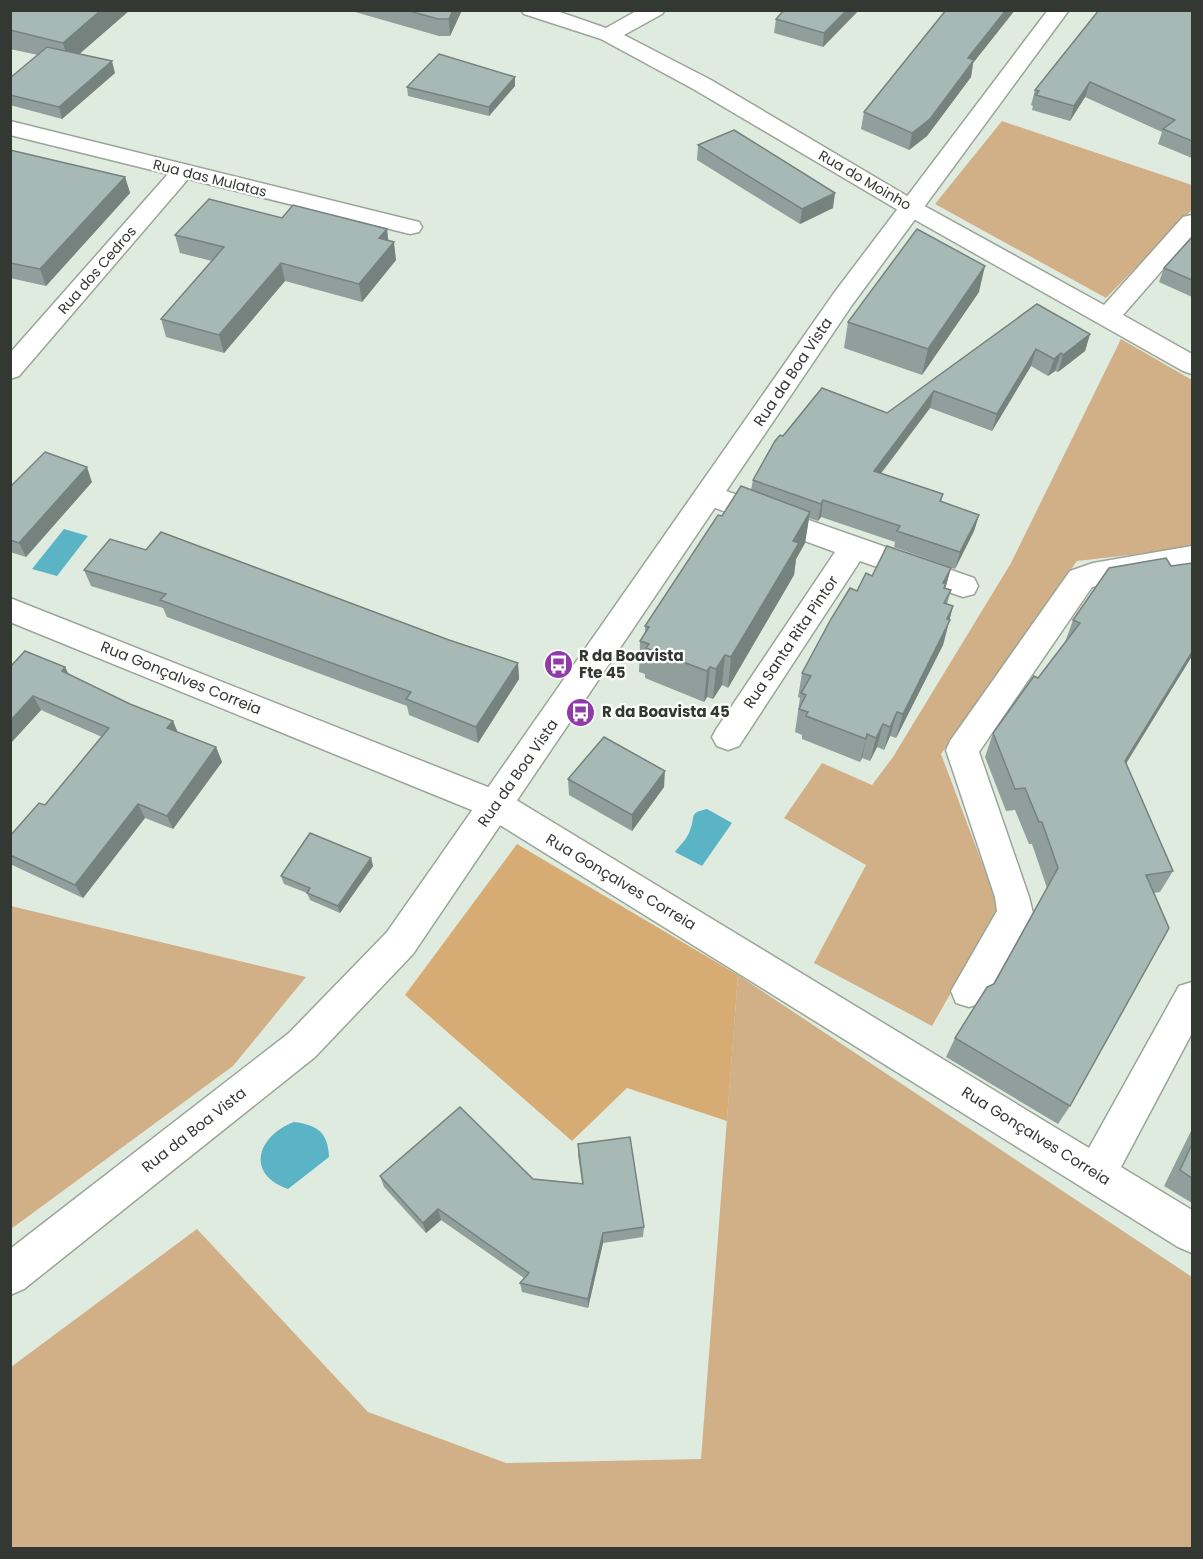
<svg xmlns="http://www.w3.org/2000/svg" width="1203" height="1559" font-family="Poppins,sans-serif">
  <style>
    .green { fill: #d1b087 }
    .forest { fill: #d7ac74 }
    .water { fill: #5bb3c6 }
    .lines { fill: none; stroke-linecap: round; stroke-linejoin: round }
    .minor-casing { stroke: #9aa499; stroke-width: 3 }
    .tertiary-casing { stroke: #9aa499; stroke-width: 3 }
    .minor { fill: #fff; fill-rule: evenodd }
    .tertiary { fill: #fff; fill-rule: evenodd }
    .wall { fill: #909f9b }
    .shaded-wall { fill: #75827e }
    .building { fill: #a7b9b4; stroke: #75827e; stroke-width: 1.5 }
    .labels { text-anchor: middle; stroke-width: 4.5; stroke-linejoin: round; paint-order: stroke }
    .far-street-label { font-size: 14px; fill: #343833; stroke: #fff }
    .street-label { font-size: 15px; fill: #343833; stroke: #fff }
    .poi-label { font-size: 15px; font-weight: bold; fill: #343833; stroke: #fff; text-anchor: start }
  </style>
  <rect width="100%" height="100%" fill="#e0ebdf"/>
  <g class="green">
    <path d="M1002,121l190,64v25l-86,88 -171,-94z"/>
    <path d="M1121,339l71,41v168l-115,13 -136,193 58,154 -67,118 -118,-63 52,-98 -82,-47 38,-55 50,22 21,-28 118,-194z"/>
    <path d="M11,906l295,71 -73,89 -222,163z"/>
    <path d="M738,975l454,302v271h-1181v-181l186,-138 171,183 138,51 195,-4z"/>
  </g>
  <path class="forest" d="M517,844l221,131 -11,146 -100,-33 -55,53 -167,-146z"/>
  <g class="water">
    <path d="M64,529l24,7 -31,40 -25,-7z"/>
    <path d="M707,809l25,14 -30,43 -27,-14c5,-7 13,-14 15,-22 6,-14 -2,-17 17,-21z"/>
    <path d="M294,1122c23,3 34,10 35,35l-41,32c-43,-15 -31,-53 6,-67z"/>
  </g>
  <g class="lines">
    <defs>
      <g id="minor">
        <path d="M521,10h33l52,18 32,-18h27l-3,4 -38,21 87,45 208,123 185,102 79,-88 9,-2v21l-69,79 69,39v20l-9,-3 -280,-158 -208,-123 -94,-51 -77,-25z"/>
        <path d="M10,121l409,101 3,5 -3,5 -9,2 -222,-55 -169,197 -9,3v-26l158,-179 -158,-39z"/>
        <path d="M709,485l265,93 4,8 -4,8 -11,3 -103,-36 -121,185 -11,4 -11,-4 -5,-9 5,-9 118,-176 -136,-50 -4,-7 4,-7z"/>
        <path d="M1192,546v22l-100,19 -113,165 50,145 4,16 -51,90 -13,4 -13,-4 -5,-12 46,-80 -2,-14 -49,-147 4,-9 120,-170 23,-8z"/>
        <path d="M10,598l498,197 581,353 90,-162 13,-4v51l-71,134 71,43v43l-14,-6 -694,-432 -474,-193z"/>
      </g>
      <path id="tertiary" d="M1048,10h21l-217,295 -439,649 -98,103 -291,232 -14,6v-46l279,-216 98,-101 447,-639z"/>
    </defs>
    <use href="#minor" class="minor-casing"/>
    <use href="#tertiary" class="tertiary-casing"/>
    <use href="#minor" class="minor"/>
    <use href="#tertiary" class="tertiary"/>
  </g>
  <g class="wall">
    <path d="M10,10h120l-51,44 36,19 -53,46 -52,-14v-27l28,-23 -28,-6z"/>
    <path d="M348,10h114l-12,26h-11z"/>
    <path d="M859,10l-36,37 -49,-14 2,-14z"/>
    <path d="M946,10h69l-42,53 -2,14 -44,59 -18,14 -48,-21 3,-17z"/>
    <path d="M1192,10v148l-34,-14 4,-12 -77,-35 -15,24 -38,-11 1,-4 -2,-1 4,-15z"/>
    <path d="M515,86l-26,30 -81,-20 -1,-9z"/>
    <path d="M698,145l135,63 -33,16 -103,-64z"/>
    <path d="M10,150l115,27 5,16 -84,93 -36,-8z"/>
    <path d="M282,218l105,11 1,11 8,20 -34,42 -77,-21 -61,72 -58,-16 -5,-18 51,-58 -32,-8 -5,-18z"/>
    <path d="M1192,237v60l-33,-15 5,-14z"/>
    <path d="M979,292l-57,83 -78,-27 4,-26z"/>
    <path d="M1037,304l53,30 -5,17 -27,21 -3,-1 -7,5 -17,-10 -39,65 -62,-23 -49,65 62,21 -2,8 38,13 -5,16 -19,38 -61,-22 1,-5 -74,-25 -3,4 -9,-3 -4,25 -9,16 -2,16 -66,113 -6,-3 -9,14 -6,-2 -3,5 -59,-24v-4l-6,-2 1,-31 5,-8v-7l77,-110 29,-26 2,-10 30,-44 104,-23z"/>
    <path d="M92,482l-66,75 -16,-5v-65z"/>
    <path d="M951,568l-6,20 6,2 -4,14 6,2 -10,39 -47,93 -6,-2 -6,14 -7,-3 -7,14 -8,-3 -2,4 -58,-23v-4l-7,-3 5,-34 -2,-1 4,-24 55,-82 15,-15z"/>
    <path d="M84,570l365,70 69,23 1,16 -41,64 -69,-28 -2,-9 -240,-89 -4,-9 -72,-22z"/>
    <path d="M1073,620l119,36 -66,108 47,107 -13,21 -6,1 -84,213 -12,18 -112,-67 9,-19 39,-54 53,-96 -15,-44h-3l-14,-34 -9,1 -21,-54 8,-24 45,-55 26,-33z"/>
    <path d="M25,651l40,16 4,8 109,58 38,14 6,15 -49,67 -28,-11 -62,80 -73,-34v-28l35,-31 57,-68 -61,-27 -31,34z"/>
    <path d="M568,779l96,8 -32,44 -63,-36z"/>
    <path d="M371,858l2,8 -33,47 -30,-13 -3,-7 -23,-9 -3,-8z"/>
    <path d="M1192,1129v74l-28,-17z"/>
    <path d="M578,1144l66,83 -1,10 -40,6 -15,65 -66,-16 -2,-9 4,-5 -83,-58 -15,13 -42,-46 -4,-11 153,3 49,4 -4,-28z"/>
  </g>
  <g class="shaded-wall">
    <path d="M101,10h29l-61,53 -6,-20z"/>
    <path d="M453,10h9l-12,26 -1,-17z"/>
    <path d="M847,10h12l-36,37 1,-14z"/>
    <path d="M1006,10h9l-42,53 -2,14 -44,59 -18,14 3,-17 56,-75z"/>
    <path d="M112,61l3,12 -53,46 -3,-12z"/>
    <path d="M515,77v9l-26,30v-9z"/>
    <path d="M1090,82l-5,15 -15,24 4,-15z"/>
    <path d="M125,177l5,16 -84,93 -6,-17z"/>
    <path d="M835,193l-2,15 -33,16 2,-15z"/>
    <path d="M387,229l2,18 -10,-9z"/>
    <path d="M394,242l2,18 -34,42 -3,-18z"/>
    <path d="M281,263l4,18 -61,72 -5,-18z"/>
    <path d="M985,266l-6,26 -57,83 6,-26z"/>
    <path d="M1090,334l-5,17 -27,21 5,-17z"/>
    <path d="M1036,349l-5,17 -39,65 5,-17z"/>
    <path d="M1061,353l-6,18 -7,5 6,-17z"/>
    <path d="M934,391l-4,17 -60,80 4,-17z"/>
    <path d="M87,467l5,15 -66,75 -7,-14z"/>
    <path d="M823,500l-2,17 -3,4 3,-17z"/>
    <path d="M810,512l-5,31 -9,16 -2,16 -66,113 3,-31 62,-116z"/>
    <path d="M979,515l-5,16 -19,38 5,-17z"/>
    <path d="M951,568l-7,25 -1,-10z"/>
    <path d="M953,606l-10,39 -47,93 7,-24z"/>
    <path d="M1192,652v4l-79,128 12,-23z"/>
    <path d="M725,655l-3,30 -9,14 3,-30z"/>
    <path d="M518,663l1,16 -41,64 -2,-16z"/>
    <path d="M65,667l7,15 -10,-11z"/>
    <path d="M710,667l-3,30 -3,5 3,-31z"/>
    <path d="M33,696l8,14 -31,34v-23z"/>
    <path d="M897,712l-7,24 -6,14 6,-23z"/>
    <path d="M173,721l6,14 -12,-7z"/>
    <path d="M883,724l-6,23 -7,14 6,-23z"/>
    <path d="M867,734l-5,24 -2,4 6,-23z"/>
    <path d="M216,747l6,15 -49,67 -6,-13z"/>
    <path d="M665,771l-1,16 -32,44v-16z"/>
    <path d="M138,804l7,14 -62,80 -8,-13z"/>
    <path d="M371,858l2,8 -33,47 -2,-7z"/>
    <path d="M438,1209l3,11 -15,13 -3,-10z"/>
    <path d="M603,1233v10l-15,65v-9z"/>
  </g>
  <g class="building">
    <path d="M10,10h91l-38,33 -53,-13z"/>
    <path d="M406,10h47l-4,9h-11z"/>
    <path d="M784,10h63l-23,23 -48,-14z"/>
    <path d="M946,10h60l-38,48 6,2 -44,59 -18,14 -48,-21z"/>
    <path d="M1099,10h93v131l-29,-12 12,-9 -85,-38 -16,24 -38,-11 3,-4 -4,-1z"/>
    <path d="M47,47l65,14 -53,46 -49,-12v-17z"/>
    <path d="M439,54l76,23 -26,30 -82,-20z"/>
    <path d="M734,130l101,63 -33,16 -104,-64z"/>
    <path d="M10,150l115,27 -85,92 -30,-6z"/>
    <path d="M209,199l73,19 11,-13 94,24 -8,9 15,4 -35,42 -78,-21 -62,72 -58,-16 63,-72 -49,-12z"/>
    <path d="M917,229l68,37 -57,83 -80,-27z"/>
    <path d="M1192,237v43l-28,-12z"/>
    <path d="M1037,304l53,30 -27,21 -2,-2 -7,6 -18,-10 -39,65 -63,-23 -60,80 69,23 -3,7 39,14 -19,37 -63,-21 3,-5 -77,-26 -2,4 -68,-24 22,-39 5,-6 3,1 39,-48 65,25z"/>
    <path d="M45,452l42,15 -68,76 -9,-3v-53z"/>
    <path d="M741,486l69,26 -17,29 6,2 -68,114 -6,-2 -9,14 -6,-2 -3,4 -61,-23 3,-4 -9,-3 9,-14 -4,-1 73,-111 4,1z"/>
    <path d="M161,532l288,108 69,23 -42,64 -70,-28 5,-7 -251,-92 6,-6 -82,-24 26,-31 36,11z"/>
    <path d="M887,546l64,22 -8,15h3l-2,5 7,2 -7,13 9,3 -6,13 3,1 -47,94 -6,-2 -7,15 -7,-3 -7,14 -9,-4 -1,5 -60,-23 2,-4 -9,-3 7,-14 -5,-2 10,-17 -9,-3 29,-54 19,-31 7,3 9,-18 6,3z"/>
    <path d="M1166,558l5,8 21,-3v89l-67,109 48,110 -27,4 23,53 -99,178 -115,-68 32,-51 7,-3 64,-116 -16,-46h-3l-14,-34 -10,1 -22,-56 41,-57 4,2 42,-55 -7,-3 36,-52z"/>
    <path d="M25,651l40,16 -3,4 68,33 43,17 -6,7 49,19 -49,69 -29,-12 -63,81 -65,-30v-19l29,-33 6,2 64,-77 -76,-32 -23,25v-54z"/>
    <path d="M604,737l61,34 -33,44 -64,-36z"/>
    <path d="M310,833l61,25 -33,48 -31,-13 3,-5 -29,-12z"/>
    <path d="M460,1107l73,72 50,5 -5,-40 52,-7 14,90 -41,6 -15,66 -68,-16 9,-10 -91,-64 -15,14 -43,-47z"/>
    <path d="M1192,1144v34l-12,-8z"/>
  </g>
  <defs>
    <symbol id="bus-disc" viewBox="-11 -11 22 22"><circle r="9.5" fill="#903ba9" stroke="#fff"/><path d="M-5-6H5V4H4V6H2V4H-2V6H-4V4H-5ZM-3.5-4V0h7V-4ZM-3.5 1.2v1.5H-2V1.2ZM2 1.2v1.5H3.5V1.2Z" fill="#fff"/></symbol>
  </defs>
  <g fill-rule="evenodd">
    <use href="#bus-disc" x="542" y="648" width="33" height="33"/>
    <use href="#bus-disc" x="564" y="696" width="33" height="33"/>
  </g>
  <g class="labels">
    <g class="far-street-label">
      <text transform="translate(210 178) rotate(14)" y="5">Rua das Mulatas</text>
      <text transform="translate(865 180) rotate(30)" y="5">Rua do Moinho</text>
      <text transform="translate(97 270) rotate(-49)" y="5">Rua dos Cedros</text>
    </g>
    <g class="street-label">
      <text transform="translate(793 372) rotate(-56)" y="5">Rua da Boa Vista</text>
      <text transform="translate(791 642) rotate(-56)" y="5">Rua Santa Rita Pintor</text>
      <text transform="translate(181 678) rotate(22)" y="5">Rua Gonçalves Correia</text>
      <text transform="translate(518 773) rotate(-55)" y="5">Rua da Boa Vista</text>
      <text transform="translate(621 882) rotate(31)" y="5">Rua Gonçalves Correia</text>
      <text transform="translate(194 1130) rotate(-38)" y="5">Rua da Boa Vista</text>
      <text transform="translate(1036 1136) rotate(32)" y="5">Rua Gonçalves Correia</text>
    </g>
    <g class="poi-label">
      <text x="579" y="661">R da Boavista<tspan x="579" dy="17">Fte 45</tspan></text>
      <text x="602" y="717">R da Boavista 45</text>
    </g>
  </g>
  <rect width="1203" height="1559" fill="none" stroke="#343833" stroke-width="24"/>
</svg>
